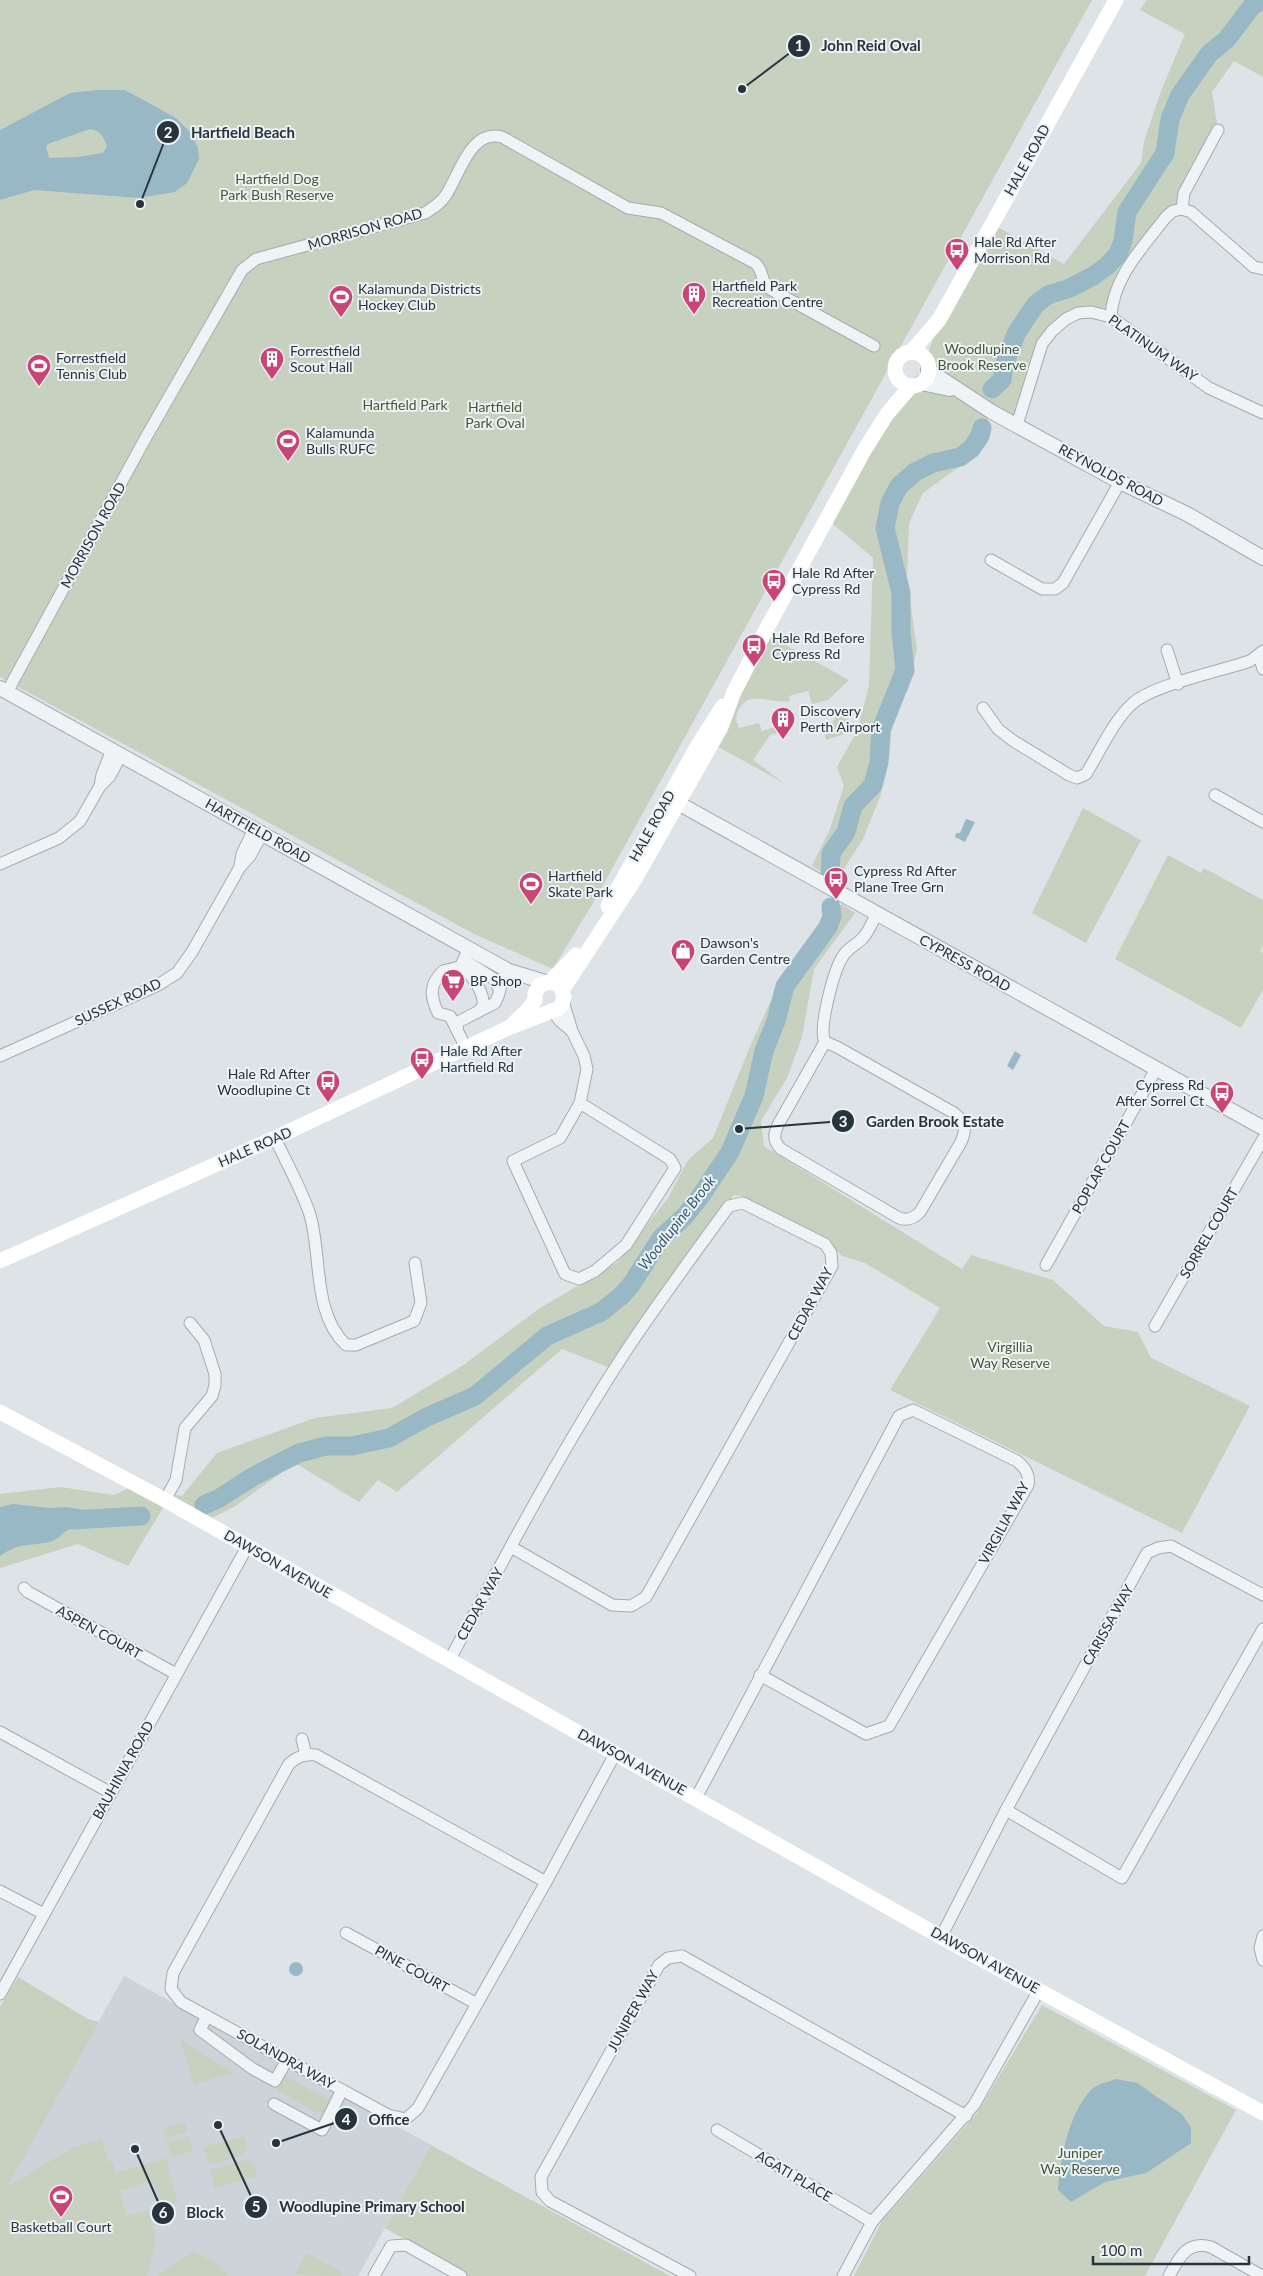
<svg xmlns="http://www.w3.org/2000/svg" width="1263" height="2276" font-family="Lato,sans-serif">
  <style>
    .built { fill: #ccd3d9 }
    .green { fill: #c7d1bf }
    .water { fill: #99b8c6; fill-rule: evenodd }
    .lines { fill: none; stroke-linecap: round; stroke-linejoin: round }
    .river { stroke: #99b8c6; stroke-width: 19 }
    .minor-casing { stroke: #a3abb1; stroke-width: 13 }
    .tertiary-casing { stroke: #a3abb1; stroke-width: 16 }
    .minor { stroke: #f0f3f5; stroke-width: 11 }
    .tertiary { stroke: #f0f3f5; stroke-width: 14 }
    .secondary { stroke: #fff; stroke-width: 15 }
    .labels { text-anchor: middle; stroke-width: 4; stroke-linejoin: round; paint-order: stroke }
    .street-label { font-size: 14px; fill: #27343d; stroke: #edf2f5 }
    .park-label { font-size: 14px; fill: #435835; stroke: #edf2f5 }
    .poi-label { font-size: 14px; fill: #27343d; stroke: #edf2f5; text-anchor: start }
    .water-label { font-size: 15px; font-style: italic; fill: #335b6f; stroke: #edf2f5 }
    .leader { fill: none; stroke: #27343d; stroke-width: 2 }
    .callout-dot { fill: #27343d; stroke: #edf2f5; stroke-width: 2 }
    .mark-label { font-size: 15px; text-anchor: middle; font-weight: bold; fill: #fff }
    .callout-label { font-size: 15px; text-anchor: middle; font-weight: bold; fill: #27343d; stroke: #edf2f5; stroke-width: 4; stroke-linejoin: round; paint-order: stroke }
  </style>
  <rect width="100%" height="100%" fill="#dee3e7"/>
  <path class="built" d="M124,1976l307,169 -73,131h-358v-76z"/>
  <g class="green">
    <path d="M0,0h1092l-496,898 -43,71 -79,-35 -474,-257z"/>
    <path d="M1147,0h116v77l-29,-16 -22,31 6,38 -34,63 -11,18 -48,61 -22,42 -12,-2 -39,19 -35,94 -25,-13 -32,54 -37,27 -14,30 -2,54 10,72 -9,40 -16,30 -2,32 -9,43 -18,45 -27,42 -24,-15 18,-37 14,-43 -7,-19 20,-36 12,-45 4,-128 -46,-39 38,-70 51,-64 10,-8 2,-12 -2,-5 13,-40 53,-96 72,40 77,-101 3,-22 17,-50 24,-57 -45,-24z"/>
    <path d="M764,633l85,47 -21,20 -16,4 -4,-13 -19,5 1,5c-18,4 -40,-12 -51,8 -4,7 -3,13 0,19l20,-5 3,8 16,-5 2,7 -10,2 -17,25 31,23 -73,-40z"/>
    <path d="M837,715l12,5 1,8 -5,6 -19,6 -1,-6z"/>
    <path d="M1083,808l58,32 -55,103 -54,-30z"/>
    <path d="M1168,855l33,18 3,-5 59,32v46l-3,5 3,2v37l-22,38 -126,-69z"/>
    <path d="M842,904l13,9 -41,56 -12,68 -15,41 -26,43 3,25 198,123 9,-14 82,25 51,46 34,6 13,26 99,48 -68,127 -292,-143 50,-82 -75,-45 -23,-7 -13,-14 -87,-46 -8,-1 -124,173 -48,-19 -165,143 -19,-12 -19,22 -64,-39 -61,44 -33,16 -37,-17 -36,60 -50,-22 -78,24v-74l61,-7 53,8 17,-8 51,9 35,-43 98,-35 77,-10 70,-42 78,-58 78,-46 50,-64 20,-38 25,-22 36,-89 31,-69 26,-35z"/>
    <path d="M18,1977l70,42 11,3 -91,164 66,-39 28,-8 6,23 4,-1 4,12 53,-15 -2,6 11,38 -17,6 -8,-27 -34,10 8,25 21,-6 8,30 -9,36h-147v-269z"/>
    <path d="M1042,2005l194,105 -91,166h-291l28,-55 95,-108z"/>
    <path d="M180,2039l53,34 -39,11z"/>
    <path d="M285,2076l47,26 -9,14 -46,-26z"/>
    <path d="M185,2122l2,10 -21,6 -3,-10z"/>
    <path d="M244,2136l3,12 -4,7 -34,10 -5,-18z"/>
    <path d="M189,2137l4,14 -21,6 -5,-14z"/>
    <path d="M431,2145l239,131h-201l-84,-48z"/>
    <path d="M246,2160l8,4 3,12 -42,12 -5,-18z"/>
    <path d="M194,2252l23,12 11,12h-70v-2z"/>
    <path d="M306,2253l37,19 -2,4 -46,-1z"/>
  </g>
  <g class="water">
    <path d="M98,90h27l51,28 14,14 8,16 1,11 -12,24 -12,9 -36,6 -105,-8 -34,10v-70l70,-37zM90,129c11,2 13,7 17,17l-4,7 -26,4 -28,1 -3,-11 2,-3z"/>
    <path d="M966,819l9,3 -10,20 -10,-5 1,-4h4z"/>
    <path d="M1015,1051l6,4 -8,15 -6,-4z"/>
    <path d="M13,1504l36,4 17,-1 32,5 1,11c-10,2 -22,2 -31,7 -6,3 -9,9 -16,11 -22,7 -29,-1 -52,15v-49z"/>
    <circle cx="296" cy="1969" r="7"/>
    <path d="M1116,2079l21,4 45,31 9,14v15l-45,30 -41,9 -34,20 -13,-12c2,-31 11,-78 34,-101 5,-5 17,-7 24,-10z"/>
  </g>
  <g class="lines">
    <g class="river">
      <path d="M992,389l10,-9 2,-15 13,-33 19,-28 12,-9 22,-7 23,-12 14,-10 11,-12 5,-13 4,-29 38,-59 5,-34 10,-24 29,-41 18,-15 25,-33 10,-6"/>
      <path d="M830,876l1,-23 15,-21 7,-26 20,-21 6,-23 2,-32 24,-60 -4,-38v-39l-16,-65 5,-25 9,-17 16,-14 18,-9 27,-6 11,-8 9,-13 2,-8"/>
      <path d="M204,1505l14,-6 36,-23 45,-23 27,-7h26l37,-8 38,-21 48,-21 72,-60 54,-24 20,-16 10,-11 30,-47 23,-21 16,-20 30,-45 24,-56 10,-45 12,-30 9,-35 43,-59 4,-11 -1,-9"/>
      <path d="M73,1520l68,-4"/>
    </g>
    <defs>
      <g id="minor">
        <path d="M1182,209l9,3 63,55 9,2"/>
        <path d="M1111,317c2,-40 32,-70 55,-100l7,-6 9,-2 2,-16 34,-63"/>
        <path d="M1017,425l25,-81 10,-13 14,-12 12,-6 13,-1 20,5 98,71 54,25"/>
        <path d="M991,560l51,29h13l8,-6 57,-101"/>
        <path d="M1167,650l11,34"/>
        <path d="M1259,655l4,14"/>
        <path d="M7,692l138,-253 97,-169 14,-11 169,-46c8,-5 16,-10 21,-18 14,-21 24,-66 56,-58l126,71 33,5 94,50c10,9 4,17 15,26l104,57"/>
        <path d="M983,708l15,21 14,11 57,35 8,3 9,-4c13,-21 28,-54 46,-70 20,-19 89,-33 118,-43l13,-10"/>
        <path d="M100,786l2,-11 10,-25"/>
        <path d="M1215,795l48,27"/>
        <path d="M0,864l59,-26 21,-17 20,-35 10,-10 11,-21"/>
        <path d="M240,865l2,-11 12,-25"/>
        <path d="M469,948l-7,15c7,12 23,27 21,43l-5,6"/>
        <path d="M467,962l27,17 5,10"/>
        <path d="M563,1001l9,30 12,25 3,13 -7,34 -20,35 -47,23 52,113 14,5 16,-8 31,-26 49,-77 -5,-9 -90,-56"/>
        <path d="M552,1011l8,10 12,10"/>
        <path d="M457,1030l-7,-14 -12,-3c-8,-17 -9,-28 5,-42l20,-5h8"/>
        <path d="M825,1042l12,5 117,66c11,9 13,16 7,29l-41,70c-6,6 -13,9 -21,6l-118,-69c-9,-9 -7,-16 -2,-26l46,-81c-7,-14 9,-72 18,-86 5,-8 14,-12 20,-18 6,-7 9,-16 14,-24"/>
        <path d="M466,1048l-9,-18 1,-8 37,-19c7,-12 3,-19 14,-32"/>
        <path d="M0,1056l158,-71 19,-12 15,-21 48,-85 10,-11 12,-22"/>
        <path d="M275,1138c10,22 28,54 35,77 12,40 2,98 36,130h10l58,-24 7,-18 -6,-40"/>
        <path d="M1046,1265l110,-196"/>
        <path d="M1155,1326l108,-187"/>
        <path d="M165,1500l11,-20 9,-52 27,-32 3,-11v-11l-11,-34 -14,-17"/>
        <path d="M24,1588l4,4 148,82"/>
        <path d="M449,1661c57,-106 113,-213 179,-313 32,-48 67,-95 101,-142l14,-3 82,41 6,9 1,13 -186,331 -15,9 -19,-1 -101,-58"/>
        <path d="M0,1732l111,61"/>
        <path d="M302,1739l4,16"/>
        <path d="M696,1798l203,-382 14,-6 104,51c8,7 13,13 11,24l-139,241 -23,8 -106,-59"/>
        <path d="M1006,1810l116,68 141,-249"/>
        <path d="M546,1882l-230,-127c-11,-1 -18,1 -27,9l-116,209 -2,16 10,13 207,113 18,4 12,-11 128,-226 69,-128"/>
        <path d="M0,1891l44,23"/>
        <path d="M346,1933l131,71"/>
        <path d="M1263,1936l-3,12 3,12"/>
        <path d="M941,1937l65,-127 141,-257 11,-5 13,-2 92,49"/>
        <path d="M0,1994l247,-447"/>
        <path d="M207,2016l-7,14 53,39 22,12 12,-21"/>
        <path d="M274,2104l48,26 20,-40"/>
        <path d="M717,2130l155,92"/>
        <path d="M374,2276l17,-30 15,-1 55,31"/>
        <path d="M690,2276l-140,-75 -8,-9 -1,-15 118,-212 9,-7 14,-2 284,160"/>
        <path d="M843,2276l29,-54 102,-117 65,-115"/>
        <path d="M1169,2276c10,-18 18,-36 42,-29l51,29"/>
      </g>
      <g id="tertiary">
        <path d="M928,370l64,42 128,70 67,32 76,44"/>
        <path d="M921,383l29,6"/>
        <path d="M0,688l509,283 36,11"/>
        <path d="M669,798l594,330"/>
      </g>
    </defs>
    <use href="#minor" class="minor-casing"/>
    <use href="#tertiary" class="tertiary-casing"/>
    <use href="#minor" class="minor"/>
    <use href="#tertiary" class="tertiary"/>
    <g class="secondary">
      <path d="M911,352l28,-32 177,-320"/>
      <circle cx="912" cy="369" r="17"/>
      <path d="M608,906l90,-161 25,-39"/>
      <path d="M563,989l72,-110 86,-152 13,-35 33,-64 98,-179 22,-35 24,-28"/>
      <path d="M513,1024l15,-14 7,-10v-7l5,-8 10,-3 26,-27"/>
      <path d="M0,1261l275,-123 233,-110 49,-19 4,-3 3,-9 -4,-12 -10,-3"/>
      <path d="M0,1412l165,88 776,437 322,176"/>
    </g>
  </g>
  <defs>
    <symbol id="bus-pin" viewBox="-11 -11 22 30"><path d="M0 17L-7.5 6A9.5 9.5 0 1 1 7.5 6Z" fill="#c94575" stroke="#edf2f5"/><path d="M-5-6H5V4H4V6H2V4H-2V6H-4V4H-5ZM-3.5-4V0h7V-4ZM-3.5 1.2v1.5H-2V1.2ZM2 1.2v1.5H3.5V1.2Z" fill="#fff"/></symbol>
    <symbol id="building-pin" viewBox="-11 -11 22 30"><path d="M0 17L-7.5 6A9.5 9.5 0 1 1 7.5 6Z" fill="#c94575" stroke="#edf2f5"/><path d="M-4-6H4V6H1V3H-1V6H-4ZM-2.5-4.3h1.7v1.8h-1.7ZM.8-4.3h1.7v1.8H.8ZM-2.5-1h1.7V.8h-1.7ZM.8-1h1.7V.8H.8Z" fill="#fff"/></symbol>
    <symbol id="stadium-pin" viewBox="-11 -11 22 30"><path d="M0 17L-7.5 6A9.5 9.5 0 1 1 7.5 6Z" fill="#c94575" stroke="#edf2f5"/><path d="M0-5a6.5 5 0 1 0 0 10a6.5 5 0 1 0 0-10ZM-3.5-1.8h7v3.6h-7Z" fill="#fff"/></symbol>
    <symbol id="shop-pin" viewBox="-11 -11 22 30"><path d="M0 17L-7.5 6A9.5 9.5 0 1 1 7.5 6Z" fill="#c94575" stroke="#edf2f5"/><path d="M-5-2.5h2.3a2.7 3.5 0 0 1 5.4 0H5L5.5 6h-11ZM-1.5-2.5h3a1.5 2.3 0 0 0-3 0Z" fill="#fff"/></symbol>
    <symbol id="supermarket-pin" viewBox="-11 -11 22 30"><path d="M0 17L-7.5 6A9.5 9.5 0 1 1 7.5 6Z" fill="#c94575" stroke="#edf2f5"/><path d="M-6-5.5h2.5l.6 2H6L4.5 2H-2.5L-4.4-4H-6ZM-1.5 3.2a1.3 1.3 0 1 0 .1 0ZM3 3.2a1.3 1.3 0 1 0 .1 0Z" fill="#fff"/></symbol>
  </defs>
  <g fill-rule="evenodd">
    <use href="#bus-pin" x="943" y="236" width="28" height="38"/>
    <use href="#building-pin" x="680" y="280" width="28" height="38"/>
    <use href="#stadium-pin" x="327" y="283" width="28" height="38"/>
    <use href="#building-pin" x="258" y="345" width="28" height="38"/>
    <use href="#stadium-pin" x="25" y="352" width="28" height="38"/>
    <use href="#stadium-pin" x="274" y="427" width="28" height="38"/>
    <use href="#bus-pin" x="760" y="567" width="28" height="38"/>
    <use href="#bus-pin" x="740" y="632" width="28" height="38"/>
    <use href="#building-pin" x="769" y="705" width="28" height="38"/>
    <use href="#bus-pin" x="822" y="865" width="28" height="38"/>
    <use href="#stadium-pin" x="517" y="870" width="28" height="38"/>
    <use href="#shop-pin" x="669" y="937" width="28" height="38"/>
    <use href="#supermarket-pin" x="439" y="967" width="28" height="38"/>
    <use href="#bus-pin" x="408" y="1045" width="28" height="38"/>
    <use href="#bus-pin" x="314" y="1068" width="28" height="38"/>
    <use href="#bus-pin" x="1208" y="1079" width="28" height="38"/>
    <use href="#stadium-pin" x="47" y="2183" width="28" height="38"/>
  </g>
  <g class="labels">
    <g class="street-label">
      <text transform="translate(1027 160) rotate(-61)" y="5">HALE ROAD</text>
      <text transform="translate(365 229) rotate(-16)" y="5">MORRISON ROAD</text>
      <text transform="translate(1153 348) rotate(35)" y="5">PLATINUM WAY</text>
      <text transform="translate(1111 475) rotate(28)" y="5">REYNOLDS ROAD</text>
      <text transform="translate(93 535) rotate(-61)" y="5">MORRISON ROAD</text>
      <text transform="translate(652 826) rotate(-61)" y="5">HALE ROAD</text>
      <text transform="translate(258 831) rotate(29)" y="5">HARTFIELD ROAD</text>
      <text transform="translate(965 963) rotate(29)" y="5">CYPRESS ROAD</text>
      <text transform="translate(118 1002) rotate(-25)" y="5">SUSSEX ROAD</text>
      <text transform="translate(255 1147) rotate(-24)" y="5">HALE ROAD</text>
      <text transform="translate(1101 1167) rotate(-61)" y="5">POPLAR COURT</text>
      <text transform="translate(1209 1233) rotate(-60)" y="5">SORREL COURT</text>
      <text transform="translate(810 1304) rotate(-62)" y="5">CEDAR WAY</text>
      <text transform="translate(1004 1523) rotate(-62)" y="5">VIRGILIA WAY</text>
      <text transform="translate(278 1564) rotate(30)" y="5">DAWSON AVENUE</text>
      <text transform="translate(480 1604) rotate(-61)" y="5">CEDAR WAY</text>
      <text transform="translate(1108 1625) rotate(-61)" y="5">CARISSA WAY</text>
      <text transform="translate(99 1632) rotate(29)" y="5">ASPEN COURT</text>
      <text transform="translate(632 1762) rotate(29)" y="5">DAWSON AVENUE</text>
      <text transform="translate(123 1770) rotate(-61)" y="5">BAUHINIA ROAD</text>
      <text transform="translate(985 1960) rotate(29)" y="5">DAWSON AVENUE</text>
      <text transform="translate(412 1969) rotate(29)" y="5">PINE COURT</text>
      <text transform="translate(633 2011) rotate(-61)" y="5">JUNIPER WAY</text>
      <text transform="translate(286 2059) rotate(29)" y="5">SOLANDRA WAY</text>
      <text transform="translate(794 2176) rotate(31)" y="5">AGATI PLACE</text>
    </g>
    <g class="park-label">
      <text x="277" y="184">Hartfield Dog<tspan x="277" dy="16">Park Bush Reserve</tspan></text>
      <text x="982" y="354">Woodlupine<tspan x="982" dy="16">Brook Reserve</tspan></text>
      <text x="405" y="410">Hartfield Park</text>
      <text x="495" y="412">Hartfield<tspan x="495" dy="16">Park Oval</tspan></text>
      <text x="1010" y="1352">Virgillia<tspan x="1010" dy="16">Way Reserve</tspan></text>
      <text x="1080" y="2158">Juniper<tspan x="1080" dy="16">Way Reserve</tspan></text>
    </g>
    <g class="poi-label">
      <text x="974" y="247">Hale Rd After<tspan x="974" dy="16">Morrison Rd</tspan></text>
      <text x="712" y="291">Hartfield Park<tspan x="712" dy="16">Recreation Centre</tspan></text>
      <text x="358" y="294">Kalamunda Districts<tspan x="358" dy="16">Hockey Club</tspan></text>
      <text x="290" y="356">Forrestfield<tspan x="290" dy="16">Scout Hall</tspan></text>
      <text x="56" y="363">Forrestfield<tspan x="56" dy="16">Tennis Club</tspan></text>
      <text x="306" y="438">Kalamunda<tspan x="306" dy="16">Bulls RUFC</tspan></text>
      <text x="792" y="578">Hale Rd After<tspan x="792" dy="16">Cypress Rd</tspan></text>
      <text x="772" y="643">Hale Rd Before<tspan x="772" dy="16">Cypress Rd</tspan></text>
      <text x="800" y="716">Discovery<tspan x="800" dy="16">Perth Airport</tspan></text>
      <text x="854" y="876">Cypress Rd After<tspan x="854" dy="16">Plane Tree Grn</tspan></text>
      <text x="548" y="881">Hartfield<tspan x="548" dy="16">Skate Park</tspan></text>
      <text x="700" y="948">Dawson's<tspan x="700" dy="16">Garden Centre</tspan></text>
      <text x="470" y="986">BP Shop</text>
      <text x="440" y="1056">Hale Rd After<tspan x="440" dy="16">Hartfield Rd</tspan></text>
      <text x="310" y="1079" text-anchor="end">Hale Rd After<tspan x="310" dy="16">Woodlupine Ct</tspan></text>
      <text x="1204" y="1090" text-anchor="end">Cypress Rd<tspan x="1204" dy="16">After Sorrel Ct</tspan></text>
      <text x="61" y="2232" text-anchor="middle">Basketball Court</text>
    </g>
    <g class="water-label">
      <text transform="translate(677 1223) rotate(-52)" y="5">Woodlupine Brook</text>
    </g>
  </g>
  <path class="leader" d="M742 89L799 46M140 204L168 132M739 1129L843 1121M276 2143L346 2119M218 2125L256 2207M135 2149L163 2213"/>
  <g class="callout-dot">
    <circle cx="742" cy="89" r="5"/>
    <circle cx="140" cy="204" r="5"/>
    <circle cx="739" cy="1129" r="5"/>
    <circle cx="276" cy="2143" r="5"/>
    <circle cx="218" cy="2125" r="5"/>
    <circle cx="135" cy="2149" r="5"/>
    <circle cx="799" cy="46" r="12"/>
    <circle cx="168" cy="132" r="12"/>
    <circle cx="843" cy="1121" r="12"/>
    <circle cx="346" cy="2119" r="12"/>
    <circle cx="256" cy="2207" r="12"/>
    <circle cx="163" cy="2213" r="12"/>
  </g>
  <g class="mark-label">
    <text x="799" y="51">1</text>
    <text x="168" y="138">2</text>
    <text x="843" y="1127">3</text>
    <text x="346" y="2125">4</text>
    <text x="256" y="2212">5</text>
    <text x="163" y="2218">6</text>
  </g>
  <g class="callout-label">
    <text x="871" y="51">John Reid Oval</text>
    <text x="243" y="138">Hartfield Beach</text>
    <text x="935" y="1127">Garden Brook Estate</text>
    <text x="389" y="2125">Office</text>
    <text x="372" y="2212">Woodlupine Primary School</text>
    <text x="205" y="2218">Block</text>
  </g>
  <path d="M1093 2256v8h156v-8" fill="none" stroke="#27343d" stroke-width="2.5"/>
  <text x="1100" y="2256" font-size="15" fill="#27343d" stroke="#edf2f5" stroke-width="4" paint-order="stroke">100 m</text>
</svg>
